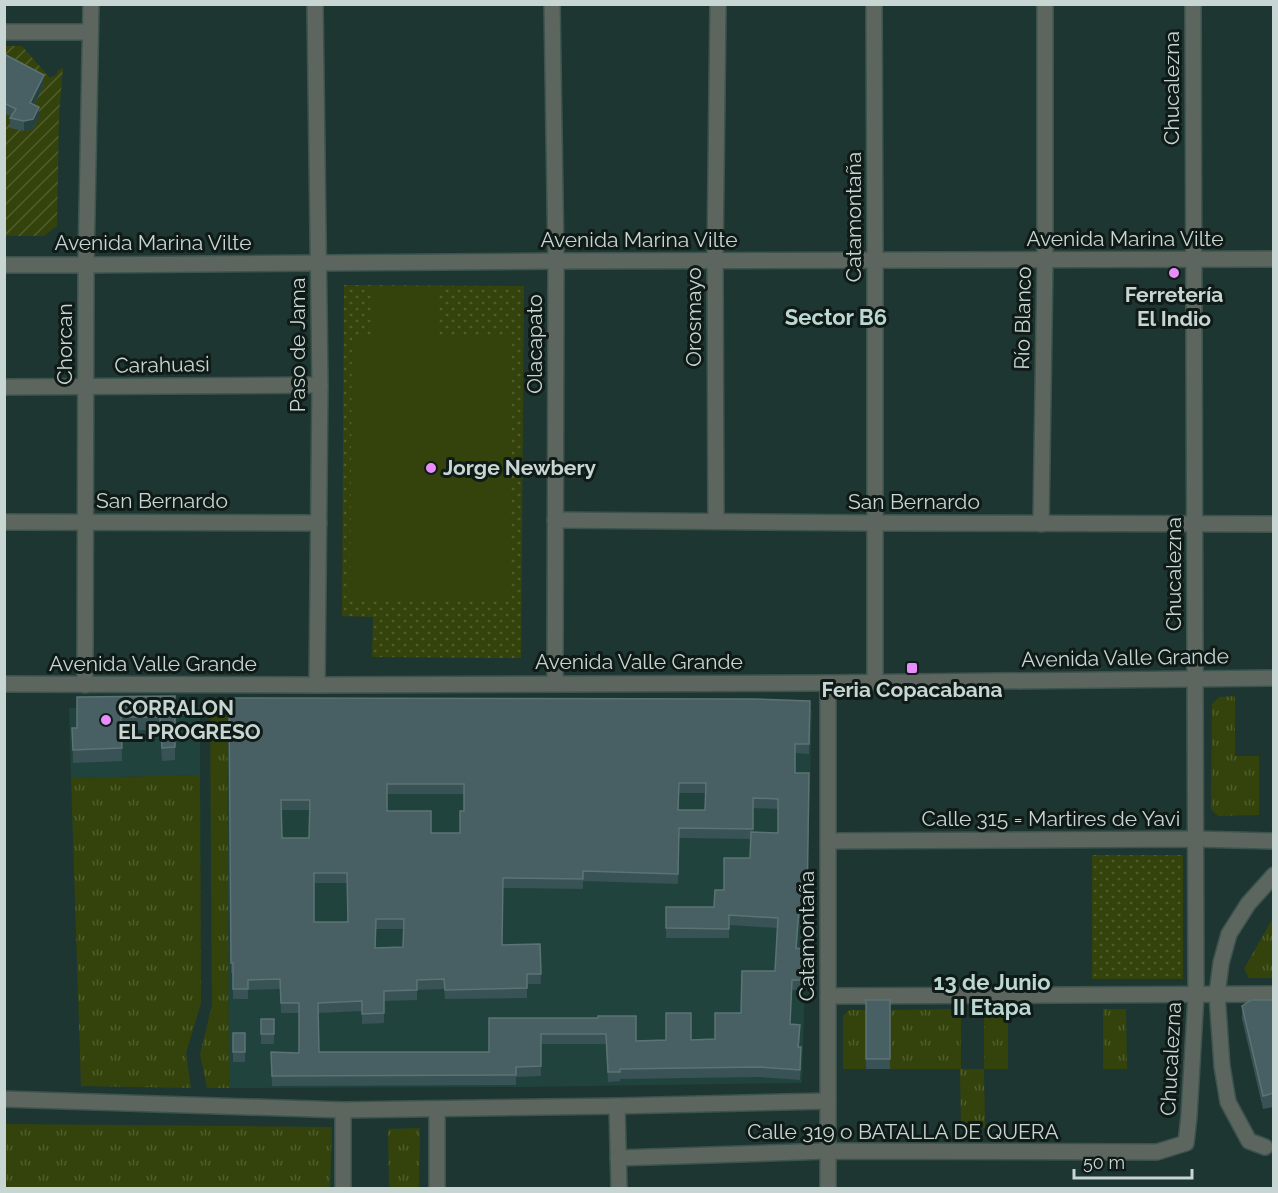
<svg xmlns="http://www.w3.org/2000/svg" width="1278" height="1193" font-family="Raleway,sans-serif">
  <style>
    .built { fill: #21433d }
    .grass { fill: url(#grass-tufts) }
    .park { fill: url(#park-dots) }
    .garden { fill: url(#garden-furrows) }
    .pitch { fill: #34430c }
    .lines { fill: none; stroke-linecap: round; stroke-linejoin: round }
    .minor-casing { stroke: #3c534e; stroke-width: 18 }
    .minor { stroke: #5c655e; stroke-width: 15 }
    .wall { fill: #395255; fill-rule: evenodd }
    .shaded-wall { fill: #274141 }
    .building { fill: #486063; stroke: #5c7374; stroke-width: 1.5; fill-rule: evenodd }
    .poi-dot { fill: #ea8dfc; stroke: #101b18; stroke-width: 2 }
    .labels { text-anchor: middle; stroke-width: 6; stroke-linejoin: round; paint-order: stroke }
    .street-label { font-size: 21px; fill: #c7d6d2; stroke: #101b18 }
    .poi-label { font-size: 21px; font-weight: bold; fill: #c7d6d2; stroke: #101b18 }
    .neighbourhood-label { font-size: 22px; font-weight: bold; fill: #bad7d1; stroke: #101b18 }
  </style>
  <defs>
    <pattern id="grass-tufts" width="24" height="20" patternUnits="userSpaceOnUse" patternTransform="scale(1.5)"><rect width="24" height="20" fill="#34430c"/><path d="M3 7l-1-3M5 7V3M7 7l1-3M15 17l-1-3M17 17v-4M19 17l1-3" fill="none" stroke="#505d2e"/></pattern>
    <pattern id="park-dots" width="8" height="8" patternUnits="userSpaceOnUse" patternTransform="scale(1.5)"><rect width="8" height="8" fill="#34430c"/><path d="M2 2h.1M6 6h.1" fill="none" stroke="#505d2e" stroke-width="1.8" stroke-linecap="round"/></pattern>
    <pattern id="garden-furrows" width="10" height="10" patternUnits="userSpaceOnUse" patternTransform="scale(1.5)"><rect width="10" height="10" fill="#34430c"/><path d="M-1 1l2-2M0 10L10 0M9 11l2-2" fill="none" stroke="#505d2e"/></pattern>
  </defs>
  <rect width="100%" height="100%" fill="#1d3631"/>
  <g class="built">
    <path d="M448,706l364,4 -10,373 -283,4 -290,1 -2,-381z"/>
    <path d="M200,707v68l-129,3 -2,-70z"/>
  </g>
  <g class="grass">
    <path d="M1235,696v60h24v59l-41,1 -7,-7 1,-105 7,-7z"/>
    <path d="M210,707h17l2,381h-22l-7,-34 12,-49z"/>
    <path d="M200,775l1,228 -15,50 5,35 -110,-2 -10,-308z"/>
    <path d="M1273,919v59h-24l-5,-9 26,-46z"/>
    <path d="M961,1009v60h23v-60h24v60h-24l1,59h-24l-1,-59h-70v-59z"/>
    <path d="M1103,1009h23l1,60h-24z"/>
    <path d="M849,1010h17v59h-23v-53z"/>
    <path d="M5,1124l327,3 -2,61h-325z"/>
    <path d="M420,1128l-1,60h-30l-1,-59z"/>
  </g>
  <g class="park">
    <path d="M344,285l180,1 -3,372 -149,-1 1,-40 -31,-1z"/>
    <rect x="1092" y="855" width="91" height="124"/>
  </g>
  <path class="garden" d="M4,46h18l28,32 7,-4v-3l6,-3 -4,46 -2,112 -13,10h-39z"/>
  <g class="pitch">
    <rect x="371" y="287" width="67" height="47"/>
    <path d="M352,337l160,1 -2,262 -160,-1z"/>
  </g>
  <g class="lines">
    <defs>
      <g id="minor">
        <path d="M315,4l5,381 -3,300"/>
        <path d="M552,4l4,257 -1,422"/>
        <path d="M874,4l1,257v421"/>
        <path d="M4,32h86"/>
        <path d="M4,265h82l470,-4 718,-2"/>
        <path d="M4,387l316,-2"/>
        <path d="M555,520l319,3 400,1"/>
        <path d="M716,521l-1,-260 3,-257"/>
        <path d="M4,522l315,1"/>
        <path d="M1041,524l4,-264v-256"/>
        <path d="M4,684l313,1 511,-2 446,-5"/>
        <path d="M85,685l1,-420 5,-261"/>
        <path d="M828,841l368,-2 78,2"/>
        <path d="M828,996l446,-2"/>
        <path d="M4,1099l339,11 274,-4 211,-5"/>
        <path d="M617,1106l2,82"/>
        <path d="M1265,1147l-16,-6 -21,-39 -6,-36 -5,-72 4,-31 8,-29 19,-30 26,-29"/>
        <path d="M618,1158l210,-7 329,1 29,-9 3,-27 7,-122 -3,-990"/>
        <path d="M343,1188v-78"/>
        <path d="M437,1188v-79"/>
        <path d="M828,1188v-505"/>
      </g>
    </defs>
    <use href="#minor" class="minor-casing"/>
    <use href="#minor" class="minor"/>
  </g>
  <g class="wall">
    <path d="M4,54l40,31 -10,20 5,12 -6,12 -9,2 -14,-3v-10l1,-2 -7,-3z"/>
    <path d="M175,696v64l-13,1 -2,-31h-39l1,31 -49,2 -1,-35h5z"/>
    <path d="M229,698l581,3 -1,53 -14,-1v20h14l-2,145h-8l-2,30 5,10 -1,32h-9l-2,34 10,11 -1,12 2,10 -1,23 -40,-3 -140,2v2l-12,1 -2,-38h-65v32l-25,1v8l-244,1 -1,-24 28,-9v-40h-18l-1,-24 -32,1v9h-15v-26h-2zM679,793h27l-1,17h-26zM387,794h77v17l-4,22h-29l-44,-22zM753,808l25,1v24l-25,-1zM281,810h29l-1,28h-27zM679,838l72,1 -1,19 -26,32 -10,17h-48v31h63v-13l48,3 -2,43 -34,42 -26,26 -79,2 -38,-23h-109v34h-170l-1,-39 44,-2v13l22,-1v-22l33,-1v-10l27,-1 1,10 82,-1v-14h14l-1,-40 -38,1 1,-57 80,1v-8l95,3zM314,883h33l1,39h-34zM376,929h27v18l-28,1z"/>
    <rect x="866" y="1000" width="24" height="69"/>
    <path d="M1274,1000v107l-11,2 -21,-90v-13z"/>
    <rect x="261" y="1019" width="13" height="25"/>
    <rect x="233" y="1033" width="12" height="29"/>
  </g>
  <g class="shaded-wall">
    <path d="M44,75v10l-14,28v-10z"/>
    <path d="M39,107v10l-6,12 -9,2v-10z"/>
  </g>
  <g class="building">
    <path d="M4,54l40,21 -14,28 9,4 -6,12 -9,2 -14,-3 6,-9 -12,-6z"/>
    <path d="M175,696v51l-13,1 -2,-31h-39l1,31 -49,2 -1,-22h5v-31z"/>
    <path d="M229,698l526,1 55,2 -1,43h-14v29h14l-2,135h-8l-3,40 6,1 -1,31h-9l-2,44 10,1 -2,22h3l-1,23 -40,-3 -140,2v3h-12l-2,-38h-65v32l-25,1v8l-244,1 -1,-24 28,1v-50h-18l-1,-24 -32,1v9h-15v-26h-2zM679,783h27l-1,27h-27zM387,784h77v27h-4v22h-29v-22h-44zM753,798l25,1v34l-27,-1 -1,26h-26v32h-9l-1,17h-48v21l63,1v-14l49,3 -3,53h-33l-1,42h-26v26l-24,1v-27h-25v27l-30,1v-25h-38v2h-109v34h-170l-1,-49 44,-2v13l22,-1v-22l33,-1v-10l27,-1 1,11 82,-2v-14h14l-1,-30 -38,1 1,-67 80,1v-8l95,3 1,-46 74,1zM281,800h29l-1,38h-27zM314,873h33l1,49h-34zM376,919h28l-1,28 -28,1z"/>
    <rect x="866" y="1000" width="24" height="59"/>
    <path d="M1251,1000h23v93l-11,3 -21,-90z"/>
    <rect x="261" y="1019" width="13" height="15"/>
    <rect x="233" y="1033" width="12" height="19"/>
  </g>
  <g class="poi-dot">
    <circle cx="1174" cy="273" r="6"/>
    <circle cx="431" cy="468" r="6"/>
    <rect x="906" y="662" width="12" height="12" rx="3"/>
    <circle cx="106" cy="720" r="6"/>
  </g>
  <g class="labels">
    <g class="street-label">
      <text transform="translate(1172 88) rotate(-90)" y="7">Chucalezna</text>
      <text transform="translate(854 217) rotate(-90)" y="7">Catamontaña</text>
      <text x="1125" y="246">Avenida Marina Vilte</text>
      <text x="639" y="247">Avenida Marina Vilte</text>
      <text x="153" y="250">Avenida Marina Vilte</text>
      <text transform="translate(694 317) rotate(-90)" y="7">Orosmayo</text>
      <text transform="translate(1023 318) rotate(-89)" y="7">Río Blanco</text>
      <text transform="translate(65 344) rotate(-90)" y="7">Chorcan</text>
      <text transform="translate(535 344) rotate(-90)" y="7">Olacapato</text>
      <text transform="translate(298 345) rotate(-90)" y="7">Paso de Jama</text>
      <text transform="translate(162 365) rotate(-1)" y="7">Carahuasi</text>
      <text x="162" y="508">San Bernardo</text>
      <text x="914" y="509">San Bernardo</text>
      <text transform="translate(1174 574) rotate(-90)" y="7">Chucalezna</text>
      <text transform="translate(1125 658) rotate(-1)" y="7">Avenida Valle Grande</text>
      <text x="639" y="669">Avenida Valle Grande</text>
      <text x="153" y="671">Avenida Valle Grande</text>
      <text x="1051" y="826">Calle 315 = Martires de Yavi</text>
      <text transform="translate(807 936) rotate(-90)" y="7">Catamontaña</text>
      <text transform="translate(1171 1059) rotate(-87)" y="7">Chucalezna</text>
      <text x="903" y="1139">Calle 319 o BATALLA DE QUERA</text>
    </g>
    <g class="poi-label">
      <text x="1174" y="302">Ferretería<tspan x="1174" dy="24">El Indio</tspan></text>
      <text x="443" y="475" text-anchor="start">Jorge Newbery</text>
      <text x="912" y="697">Feria Copacabana</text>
      <text x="118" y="715" text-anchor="start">CORRALON<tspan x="118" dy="24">EL PROGRESO</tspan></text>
    </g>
    <g class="neighbourhood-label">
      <text x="836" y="325">Sector B6</text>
      <text x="992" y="990">13 de Junio<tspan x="992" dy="25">II Etapa</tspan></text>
    </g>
  </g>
  <rect width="1278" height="1193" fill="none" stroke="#c7d6d2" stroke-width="12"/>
  <path d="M1074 1169v9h118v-9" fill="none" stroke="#c7d6d2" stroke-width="3"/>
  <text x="1083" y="1169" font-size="18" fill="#c7d6d2" stroke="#101b18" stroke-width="4.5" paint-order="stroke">50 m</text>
</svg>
